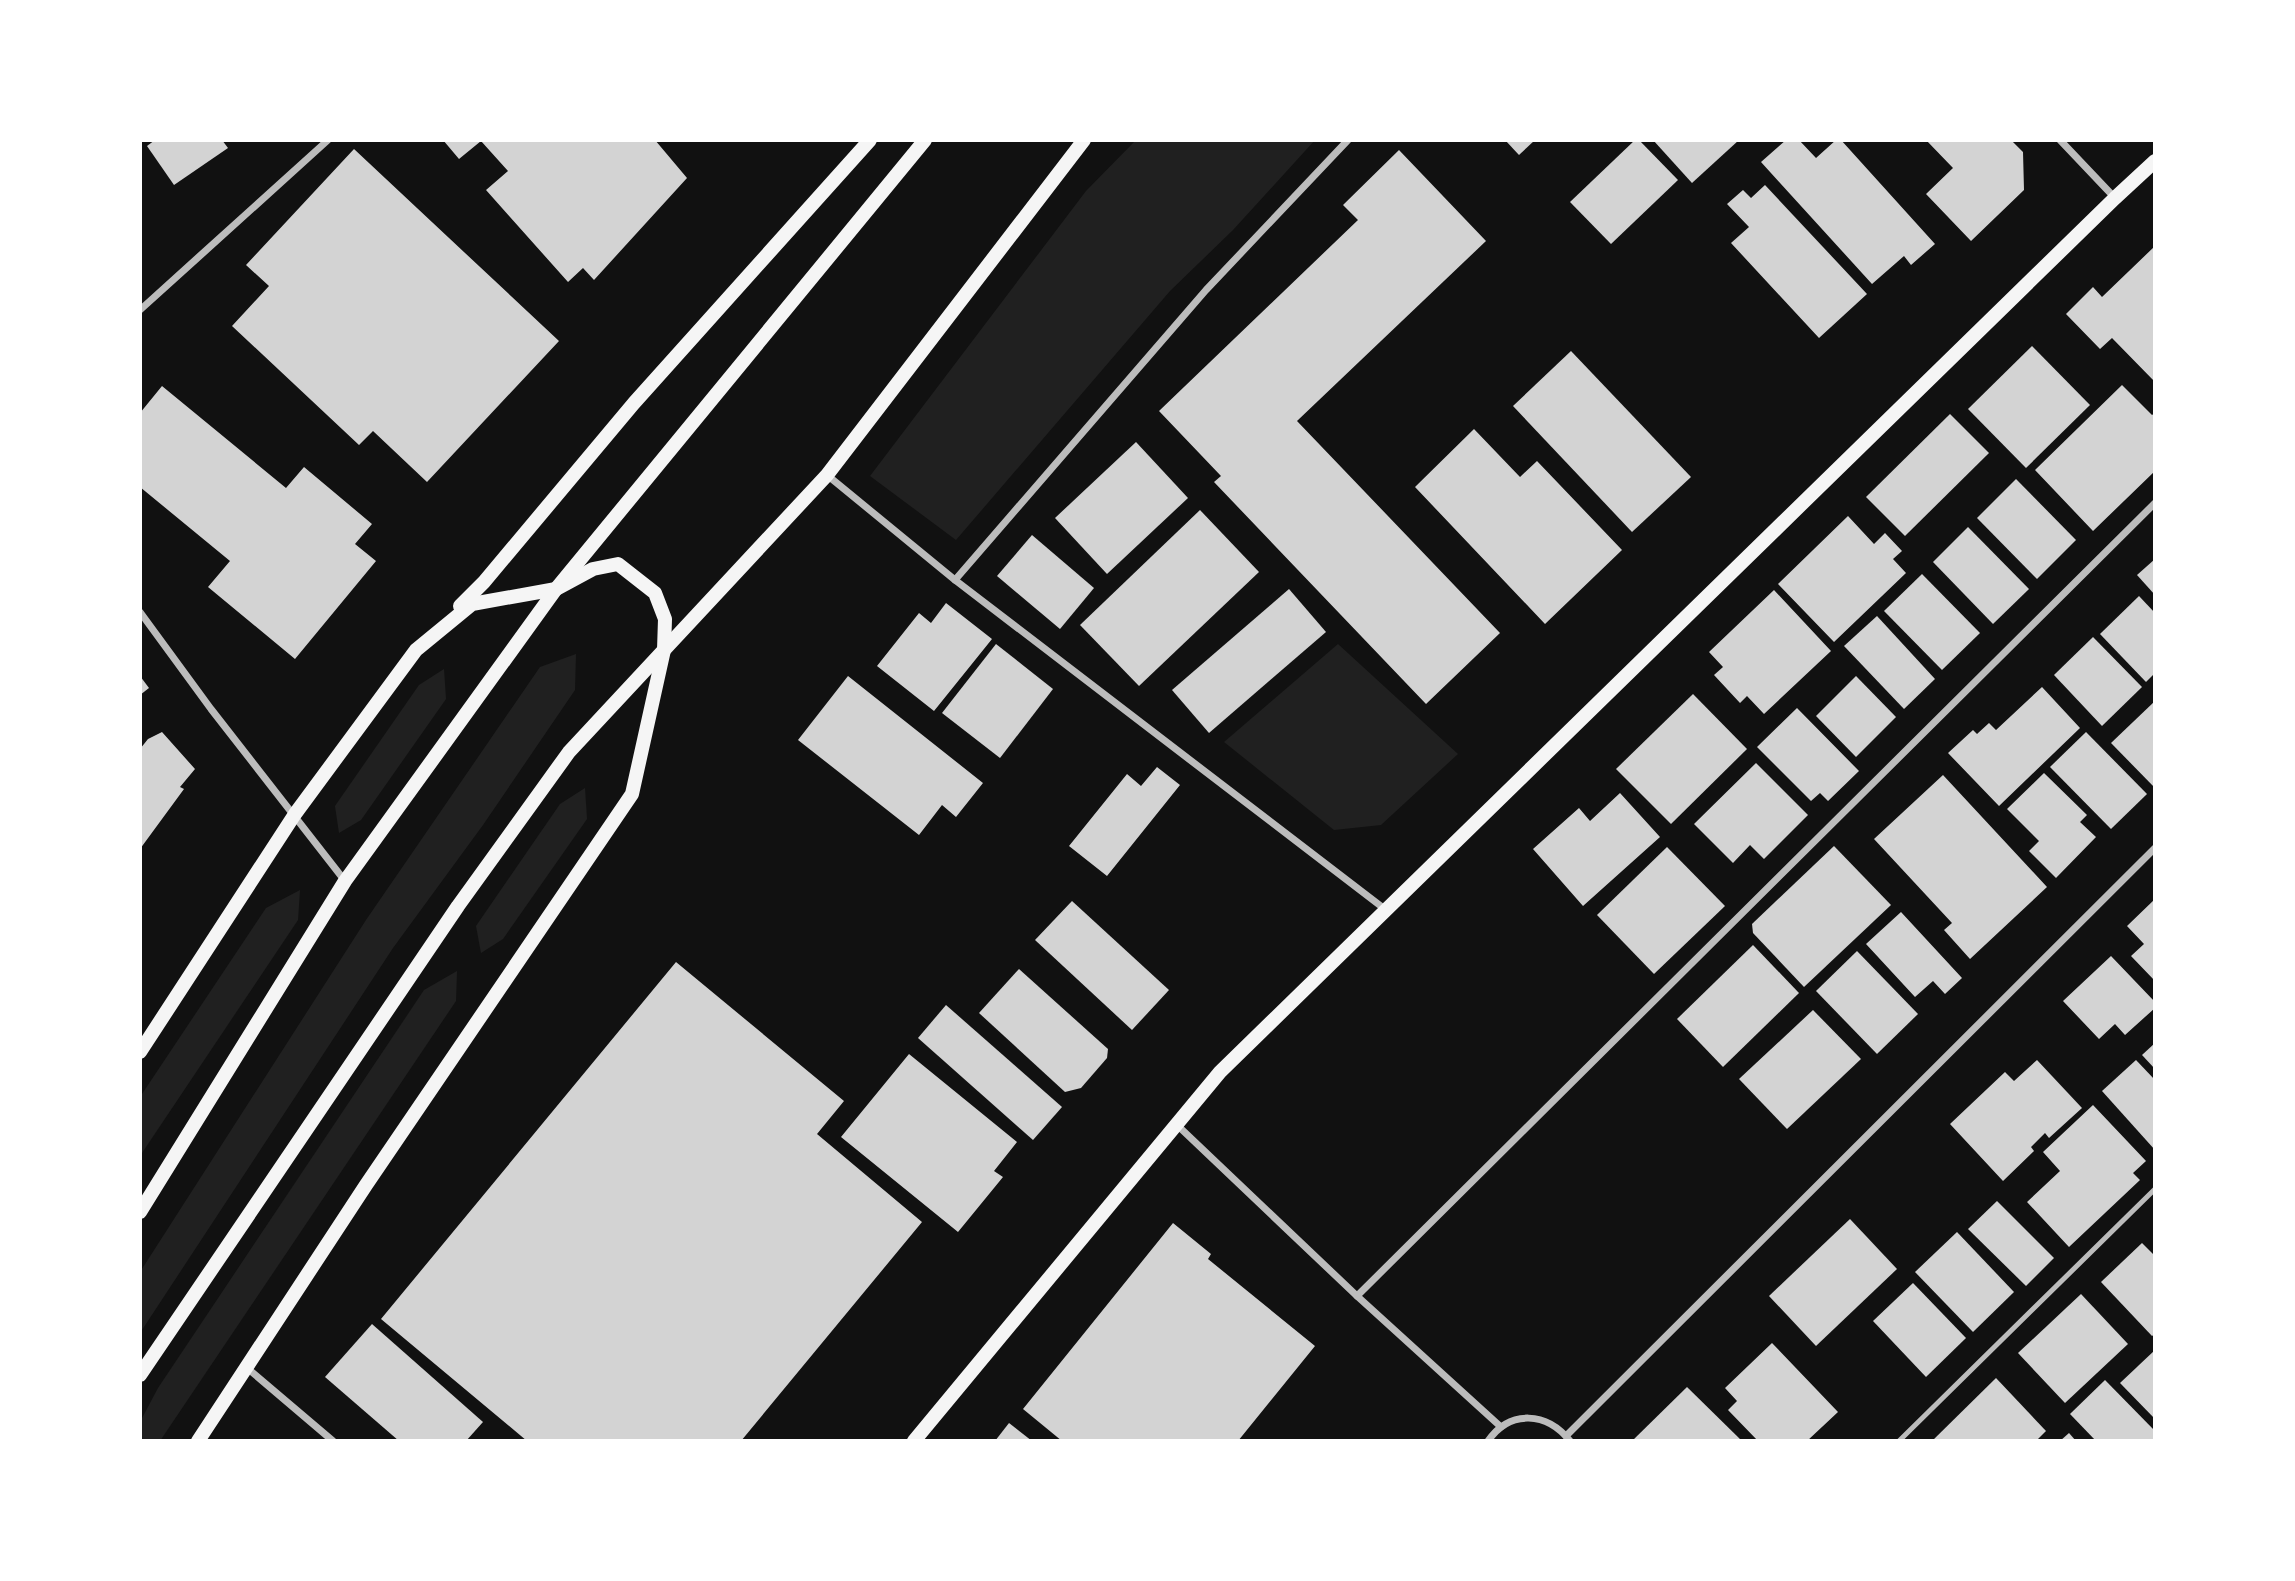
<svg xmlns="http://www.w3.org/2000/svg" width="2295" height="1581" font-family="Literata,serif">
  <style>
    .green { fill: #202020 }
    .building { fill: #d3d3d3 }
    .lines { fill: none; stroke-linecap: round; stroke-linejoin: round }
    .service { stroke: #bcbcbc; stroke-width: 5 }
    .minor { stroke: #bcbcbc; stroke-width: 7 }
    .secondary { stroke: #f5f5f5; stroke-width: 14 }
  </style>
  <rect width="100%" height="100%" fill="#111"/>
  <g class="green">
    <path d="M1136,140h179l-82,90 -63,61 -214,249 -86,-64 216,-285z"/>
    <path d="M1338,644l120,110 -77,71 -47,5 -110,-88z"/>
    <path d="M576,654l-1,36 -92,135 -90,123 -253,385v-61l226,-352 174,-253z"/>
    <path d="M444,669l2,30 -85,121 -22,13 -4,-27 84,-121z"/>
    <path d="M585,788l2,31 -84,120 -22,14 -5,-27 84,-122z"/>
    <path d="M300,890l-2,30 -158,236v-59l126,-189z"/>
    <path d="M457,971l-1,30 -296,440h-20v-19l18,-34 266,-398z"/>
  </g>
  <g class="building">
    <path d="M155,140h67l6,8 -54,37 -27,-39z"/>
    <path d="M443,140h212l32,38 -93,102 -11,-12 -15,14 -82,-92 22,-19 -27,-30 -22,18z"/>
    <path d="M1505,140h30l-16,15z"/>
    <path d="M1635,140h4l39,40 -67,64 -41,-42z"/>
    <path d="M1653,140h86l-47,43z"/>
    <path d="M1786,140h13l17,18 20,-18h5l94,104 -24,21 -7,-9 -32,28 -111,-122z"/>
    <path d="M1926,140h85l12,12 1,38 -53,51 -45,-47 27,-26z"/>
    <path d="M354,149l205,192 -132,141 -54,-51 -14,14 -127,-119 37,-40 -23,-21z"/>
    <path d="M1399,150l87,91 -189,180 203,212 -74,71 -212,-222 7,-6 -62,-65 199,-191 -15,-15z"/>
    <path d="M1765,185l102,109 -48,44 -88,-95 18,-16 -22,-23 16,-14 8,8z"/>
    <path d="M2155,246v136l-43,-44 -12,11 -34,-35 27,-27 9,10z"/>
    <path d="M2032,346l58,59 -64,63 -58,-59z"/>
    <path d="M1571,351l120,126 -59,55 -119,-126z"/>
    <path d="M2122,385l30,30 3,-2v58l-62,60 -58,-61z"/>
    <path d="M162,386l124,102 18,-21 68,57 -17,20 21,17 -81,98 -87,-72 22,-26 -90,-74v-74z"/>
    <path d="M1950,414l39,39 -84,83 -39,-39z"/>
    <path d="M1474,429l46,48 17,-16 85,89 -77,74 -130,-137z"/>
    <path d="M1136,442l52,56 -81,76 -52,-56z"/>
    <path d="M2016,479l60,61 -39,39 -60,-61z"/>
    <path d="M1200,510l59,62 -120,114 -59,-61z"/>
    <path d="M1848,516l26,28 11,-11 17,18 -9,8 13,14 -72,69 -56,-58z"/>
    <path d="M1968,527l61,62 -36,35 -60,-62z"/>
    <path d="M1032,535l62,53 -34,41 -63,-53z"/>
    <path d="M2155,559v36l-18,-20z"/>
    <path d="M1922,574l58,59 -38,37 -58,-59z"/>
    <path d="M1289,589l37,43 -117,101 -37,-43z"/>
    <path d="M1774,590l57,61 -67,63 -17,-18 -7,7 -26,-28 9,-8 -14,-15z"/>
    <path d="M2139,596l16,17v60l-9,9 -46,-48z"/>
    <path d="M946,603l46,36 -58,72 -57,-45 42,-53 12,10z"/>
    <path d="M1877,616l58,63 -31,30 -60,-63z"/>
    <path d="M2093,637l49,50 -40,39 -48,-51z"/>
    <path d="M996,644l57,45 -53,69 -58,-45z"/>
    <path d="M140,676l9,12 -9,7z"/>
    <path d="M848,676l135,107 -27,34 -14,-12 -23,30 -121,-95z"/>
    <path d="M1856,676l40,41 -40,40 -40,-41z"/>
    <path d="M2042,687l38,41 -81,78 -51,-53 25,-23 4,4 12,-11 7,7z"/>
    <path d="M1693,694l54,55 -76,75 -55,-55z"/>
    <path d="M2155,701v87l-44,-45z"/>
    <path d="M1797,708l62,63 -31,30 -8,-8 -9,8 -54,-54z"/>
    <path d="M162,732l33,37 -15,18 4,2 -44,60v-100l8,-10z"/>
    <path d="M2086,732l61,62 -36,35 -61,-62z"/>
    <path d="M1756,763l52,52 -44,44 -14,-14 -17,18 -39,-39z"/>
    <path d="M1157,767l23,18 -73,91 -38,-30 58,-72 14,12z"/>
    <path d="M2044,773l43,42 -7,7 16,15 -40,41 -27,-27 10,-10 -32,-32z"/>
    <path d="M1943,775l104,112 -77,72 -26,-29 8,-7 -78,-84z"/>
    <path d="M1620,793l40,44 -77,69 -50,-57 46,-41 11,13z"/>
    <path d="M1834,846l57,59 -87,82 -51,-54 -1,-9z"/>
    <path d="M1667,847l58,59 -71,68 -57,-59z"/>
    <path d="M2155,899v82l-24,-25 13,-12 -17,-18z"/>
    <path d="M1072,901l97,89 -37,40 -97,-90z"/>
    <path d="M1901,912l61,66 -17,16 -12,-13 -18,16 -49,-53z"/>
    <path d="M1753,945l46,48 -76,74 -46,-48z"/>
    <path d="M1857,951l61,63 -41,40 -61,-63z"/>
    <path d="M2111,956l44,46v6l-30,27 -10,-11 -16,15 -36,-38z"/>
    <path d="M676,962l168,139 -27,33 105,88 -181,219h-214l-146,-122z"/>
    <path d="M1019,969l89,80 -1,9 -26,30 -16,4 -86,-79z"/>
    <path d="M946,1005l116,102 -29,33 -115,-102z"/>
    <path d="M1813,1010l48,49 -74,70 -48,-50z"/>
    <path d="M2155,1043v26l-13,-14z"/>
    <path d="M909,1054l108,88 -23,29 9,6 -45,55 -117,-95z"/>
    <path d="M2037,1060l45,48 -33,30 -4,-5 -14,14 3,4 -31,30 -53,-57 55,-52 9,9z"/>
    <path d="M2136,1060l19,20v70l-53,-59z"/>
    <path d="M2093,1105l53,56 -13,12 7,7 -71,67 -42,-45 33,-31 -17,-19z"/>
    <path d="M1997,1201l57,57 -28,28 -58,-57z"/>
    <path d="M1850,1219l47,50 -81,77 -47,-50z"/>
    <path d="M1173,1223l38,31 -3,5 107,87 -77,95h-176l-39,-32z"/>
    <path d="M1957,1232l57,60 -41,40 -58,-60z"/>
    <path d="M2142,1243l13,13v78l-3,2 -51,-54z"/>
    <path d="M1913,1283l53,55 -40,39 -53,-56z"/>
    <path d="M2081,1294l47,50 -63,59 -47,-50z"/>
    <path d="M372,1324l111,98 -17,19h-67l-74,-64z"/>
    <path d="M1772,1343l66,69 -31,29h-31l-2,-2 -2,2h-14l-30,-31 9,-9 -12,-13z"/>
    <path d="M2155,1350v69l-35,-36z"/>
    <path d="M1996,1378l50,53 -10,10h-104z"/>
    <path d="M2105,1380l50,51v10h-59l-26,-27z"/>
    <path d="M1687,1387l55,54h-110z"/>
    <path d="M1009,1423l23,18h-37z"/>
    <path d="M2069,1433l7,8h-16z"/>
  </g>
  <g class="lines">
    <path class="service" d="M1899,1441l256,-252"/>
    <g class="minor">
      <path d="M2060,140l55,58"/>
      <path d="M140,310l188,-170"/>
      <path d="M827,475l128,105 431,330"/>
      <path d="M955,580l251,-290 142,-150"/>
      <path d="M140,612l71,97 134,172"/>
      <path d="M1176,1124l181,172 144,131"/>
      <path d="M1357,1296l798,-793"/>
      <path d="M246,1367l87,74"/>
      <path d="M1566,1436l589,-588"/>
      <path d="M1488,1441c22,-32 59,-29 82,0"/>
    </g>
    <g class="secondary">
      <path d="M460,606l24,-24 150,-179 236,-263"/>
      <path d="M140,1052l155,-238 121,-164 56,-46 84,-15 37,-20 25,-5 37,29 10,26 -1,31 -32,144 -266,391 -168,256"/>
      <path d="M140,1212l205,-331 211,-292 369,-449"/>
      <path d="M140,1375l318,-469 111,-154 258,-277 257,-335"/>
      <path d="M914,1441l306,-369 895,-874 40,-37"/>
    </g>
  </g>
  <rect width="2295" height="1581" fill="none" stroke="#ffffff" stroke-width="284"/>
</svg>
